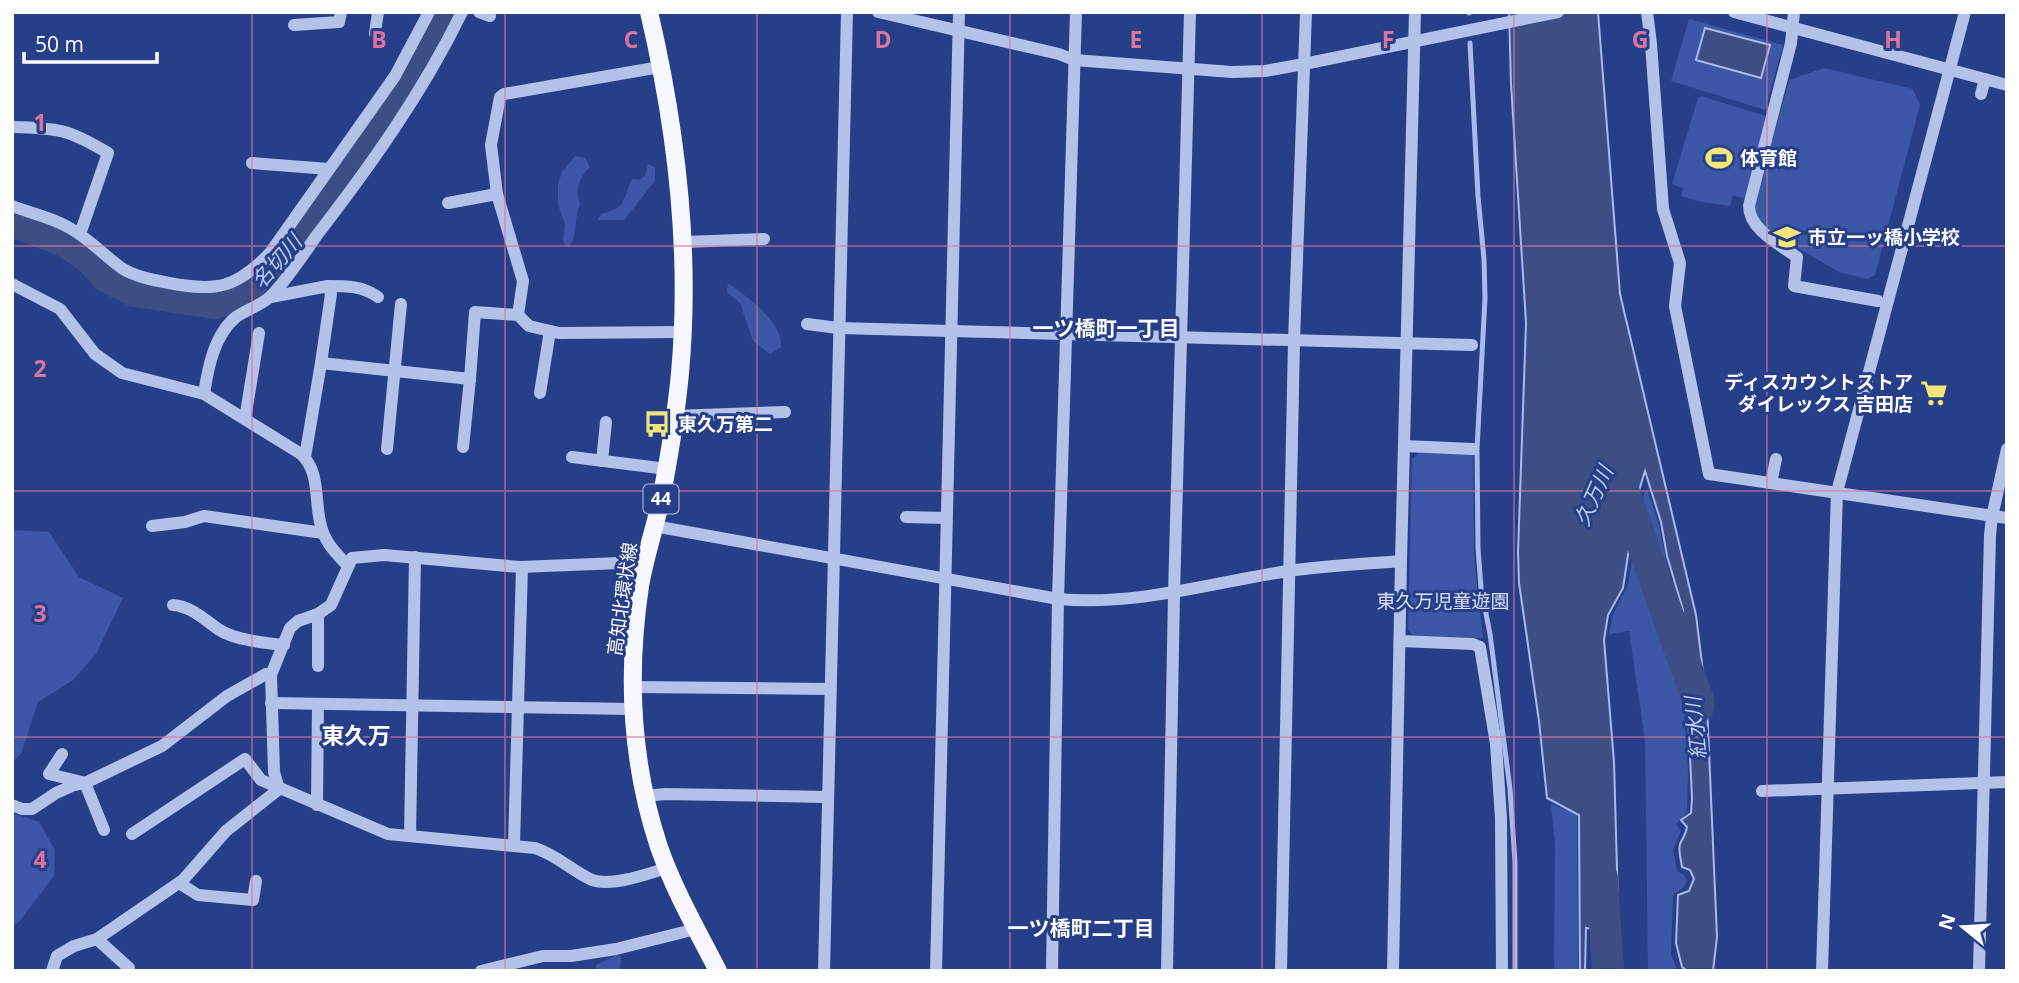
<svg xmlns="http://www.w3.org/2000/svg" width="2019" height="983" font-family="'Open Sans','Noto Sans JP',sans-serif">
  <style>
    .green { fill: #3b57a5 }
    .water { fill: #3c4e84; stroke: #a8bae9; stroke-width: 2 }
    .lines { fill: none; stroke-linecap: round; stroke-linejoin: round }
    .stream { stroke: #a8bae9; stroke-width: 5 }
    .river { stroke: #3c4e84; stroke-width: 32 }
    .minor { stroke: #b3c2e9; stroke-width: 12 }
    .major { stroke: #f6f8fe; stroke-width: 18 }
    .grid { fill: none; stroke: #da749d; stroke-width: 2; stroke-opacity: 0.55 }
    .labels { text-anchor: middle; stroke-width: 6; stroke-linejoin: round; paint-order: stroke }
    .shield { fill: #273f89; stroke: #bec5dc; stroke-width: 2 }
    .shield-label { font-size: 18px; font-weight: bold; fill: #fff }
    .poi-label { font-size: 19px; font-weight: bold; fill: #fff; stroke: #273f89; text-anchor: start }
    .street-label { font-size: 19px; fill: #fff; stroke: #273f89 }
    .park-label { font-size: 19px; fill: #d7e0f7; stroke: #273f89 }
    .water-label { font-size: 21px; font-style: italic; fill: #bfccf0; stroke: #273f89 }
    .neighbourhood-label { font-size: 21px; font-weight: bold; fill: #fff; stroke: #273f89 }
    .quarter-label { font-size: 23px; font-weight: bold; fill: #fff; stroke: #273f89 }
    .grid-label { font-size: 23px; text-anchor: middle; font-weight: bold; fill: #da749d; stroke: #273f89; stroke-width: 6; stroke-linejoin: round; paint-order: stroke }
  </style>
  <rect width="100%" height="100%" fill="#273f89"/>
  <g class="green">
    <path d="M1689,19l94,26 -18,65 -94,-29z"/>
    <path d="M1824,68l89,21 7,16 -45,170 -8,4 -28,-7 -75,-44 -10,-18 35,-130z"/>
    <path d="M1701,96l68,21 -23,82 -13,-4 -3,11 -28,-4 -21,-6 2,-8 -11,-4 26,-86z"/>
    <path d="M575,156l10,2 5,9c-11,11 -15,21 -10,37 -7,16 -1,31 -12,44l-5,-6 2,-18 -7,-19v-21l4,-12z"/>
    <path d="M648,164l7,3v14l-31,39h-26l3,-6c26,-6 21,-14 31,-35l7,1 6,-4z"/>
    <path d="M728,283c19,14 55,38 53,64l-11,7 -17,-13 -13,-38 -13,-11z"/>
    <path d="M1419,453l54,1 1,104 9,80 -70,-3 -5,-5 4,-171z"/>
    <path d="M1645,492h3l10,29 18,89 12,157 -1,45 -11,12 5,7 -8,19 4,21 7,4 3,5 -3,7 -11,8 -2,60 7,16h-30l-3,-231 -16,-109 -20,3 4,-20 15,-29 12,-78z"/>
    <path d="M12,530l37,2 30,45 44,21 -27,56 -23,26 -35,22 -17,52 -9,8z"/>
    <path d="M1551,804l26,10 1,157h-24l1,-127z"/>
    <path d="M12,813l27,9 16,28 -1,26 -35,46 -7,4z"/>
    <path d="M616,955l5,1 -1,12 9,3h-34l1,-6z"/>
  </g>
  <g class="water">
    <path d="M1509,12h89l22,282 76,321 11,89 10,233 -4,34h-26l-5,-4 -6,-24 2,-48 11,-4 5,-12 -4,-9 -8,-3c-1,-8 -4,-16 -2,-23 3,-7 6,-9 7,-17l-6,-7 10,-7 1,-15 -9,-188 -16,-54 -6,-34 -16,-51 -8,26 -14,91 -15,27 -4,25 10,122 4,142 -8,-11 -3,23 -8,14 -13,-2 -1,43h-5l-1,-156 -32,-17 -8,-77 -20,-138 -1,-31 8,-229 -15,-239z"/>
    <path d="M1705,28l65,17 -9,33 -65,-18z"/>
  </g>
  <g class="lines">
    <g class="stream">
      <path d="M1469,12v1"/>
      <path d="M1470,43l8,153 6,63 1,39 -8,151 1,99 3,40 9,46 20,155 5,73v109"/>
    </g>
    <g class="river">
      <path d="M12,221l53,20 25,17 17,19 28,14 79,12 36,-10 29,-28 125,-173 42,-80"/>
      <path d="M1620,481l78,219v7"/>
      <path d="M1602,878l6,93"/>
    </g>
    <g class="minor">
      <path d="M479,12l11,4"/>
      <path d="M878,12l181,42 15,6 158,12 33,-1 39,-7 254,-52"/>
      <path d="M1647,12l4,32 12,165 17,54 -5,43 34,168 298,44"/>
      <path d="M1734,12l273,73"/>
      <path d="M1794,12l-3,31 -42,163c0,23 30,38 48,51l-3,29 84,15"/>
      <path d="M294,25l45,-3 2,-10"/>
      <path d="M375,33l3,-21"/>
      <path d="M1981,94l4,-15"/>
      <path d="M12,127c46,1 56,2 96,26l-28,81"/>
      <path d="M252,163l77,6"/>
      <path d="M497,194l-6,-49 9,-48 4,-3 156,-27"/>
      <path d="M448,203l49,-9 26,87 -5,34"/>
      <path d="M12,206c18,7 39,11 56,21 21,11 36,29 55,42 14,8 30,11 46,14 48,9 67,5 101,-30l125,-177 34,-64"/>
      <path d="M684,242l80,-3"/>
      <path d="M12,284l48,25 35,45 27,19 82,21 97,60c20,18 13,48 20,72 4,17 16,28 27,40"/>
      <path d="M328,286c19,0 35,0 50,11"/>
      <path d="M271,297l57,-11 3,8 -10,69"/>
      <path d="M807,324l31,4 634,17"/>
      <path d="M540,393l10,-62"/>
      <path d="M204,394c4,-26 10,-59 32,-77 11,-8 27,-12 36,-22 17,-18 31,-40 45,-60 54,-70 106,-143 145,-223"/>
      <path d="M673,416l112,-4"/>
      <path d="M245,419l14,-86"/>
      <path d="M1404,446l69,3"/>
      <path d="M463,447l7,-68"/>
      <path d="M387,449l14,-145"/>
      <path d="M305,457l16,-94 149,16 5,-67 43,3 11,11 30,7 123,-1"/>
      <path d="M572,457l95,12"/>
      <path d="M602,461l4,-39"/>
      <path d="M1771,483l5,-24"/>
      <path d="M906,517l40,1"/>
      <path d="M152,526l33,-4 19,-6 119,17"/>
      <path d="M654,526l404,73c81,7 151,-16 230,-28 37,-5 75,-7 113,-10"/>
      <path d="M173,605c17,1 31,14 45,24 16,11 47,14 66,16"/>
      <path d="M318,614v52"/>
      <path d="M1400,641l73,3 7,3 16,97 5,75 1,152"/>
      <path d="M633,687l196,2"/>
      <path d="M271,703l362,6"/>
      <path d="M62,754l-13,20 33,8"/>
      <path d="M279,789l-5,-17 -3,-97 19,-47 8,-7 20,-7 13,-9 21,-47 32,-3 136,12 125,-5"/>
      <path d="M1762,791l245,-9"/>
      <path d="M645,796l20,-2 162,3"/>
      <path d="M12,805l10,4h10l24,-16 18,-8 11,-2"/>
      <path d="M317,805l1,-101"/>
      <path d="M104,830l-19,-47 77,-37 65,-50 39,-22 5,1"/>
      <path d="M132,834l113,-75 16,21 127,54 147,14c22,7 37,23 57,32 20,7 55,-6 75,-12"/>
      <path d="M410,836l5,-279"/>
      <path d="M514,844l8,-277"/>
      <path d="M179,883l19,12 55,5 3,-19"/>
      <path d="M97,939l32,29"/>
      <path d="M52,971l5,-15 17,-10 23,-7 86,-59 43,-49 53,-42"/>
      <path d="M481,971l62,-15h28l45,-7 80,-20"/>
      <path d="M824,971l23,-959"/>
      <path d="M936,971l23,-959"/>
      <path d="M1052,971l6,-372 18,-587"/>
      <path d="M1167,971l7,-377 16,-582"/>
      <path d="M1281,971l13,-630 12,-329"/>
      <path d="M1393,971l8,-410 14,-549"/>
      <path d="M1822,971l15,-479 128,-480"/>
      <path d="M1979,971l11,-436 2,-18 15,-68"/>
    </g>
    <path class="major" d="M649,12c28,119 42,240 31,361 -4,42 -11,85 -19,126 -6,29 -16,57 -21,87 -13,87 -9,177 19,261 15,43 38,83 59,124"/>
  </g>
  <path class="grid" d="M252,12v959M505,12v959M757,12v959M1010,12v959M1262,12v959M1514,12v959M1767,12v959M12,246h1995M12,491h1995M12,737h1995"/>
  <defs>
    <symbol id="stadium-bare" viewBox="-9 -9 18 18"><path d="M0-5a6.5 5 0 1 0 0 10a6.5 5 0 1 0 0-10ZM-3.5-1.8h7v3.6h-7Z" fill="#f2e579" stroke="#273f89" stroke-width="2.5" paint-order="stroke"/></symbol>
    <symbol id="school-bare" viewBox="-9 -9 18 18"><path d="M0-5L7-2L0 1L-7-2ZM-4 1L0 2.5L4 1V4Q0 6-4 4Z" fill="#f2e579" stroke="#273f89" stroke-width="2.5" paint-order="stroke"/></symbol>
    <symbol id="supermarket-bare" viewBox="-9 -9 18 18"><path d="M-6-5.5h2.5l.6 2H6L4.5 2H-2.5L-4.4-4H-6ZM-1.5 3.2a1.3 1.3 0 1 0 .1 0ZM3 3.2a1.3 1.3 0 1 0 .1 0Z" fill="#f2e579" stroke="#273f89" stroke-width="2.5" paint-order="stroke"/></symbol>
    <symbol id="bus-bare" viewBox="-9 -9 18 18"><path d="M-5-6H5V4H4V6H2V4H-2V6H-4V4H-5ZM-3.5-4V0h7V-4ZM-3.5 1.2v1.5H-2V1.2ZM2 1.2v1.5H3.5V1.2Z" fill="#f2e579" stroke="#273f89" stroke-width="2.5" paint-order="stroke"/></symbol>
  </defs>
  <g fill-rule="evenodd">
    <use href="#stadium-bare" x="1700" y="139" width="38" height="38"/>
    <use href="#school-bare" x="1768" y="218" width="38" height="38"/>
    <use href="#supermarket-bare" x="1915" y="374" width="38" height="38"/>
    <use href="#bus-bare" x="638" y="405" width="38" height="38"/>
  </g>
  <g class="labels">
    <rect class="shield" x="643.5" y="484.5" width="35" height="29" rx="5"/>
    <g class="shield-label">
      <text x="661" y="505">44</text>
    </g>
    <g class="poi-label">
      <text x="1740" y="165">体育館</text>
      <text x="1808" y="244">市立一ッ橋小学校</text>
      <text x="1913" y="389" text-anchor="end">ディスカウントストア<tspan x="1913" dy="22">ダイレックス 吉田店</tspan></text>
      <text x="678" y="431">東久万第二</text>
    </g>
    <g class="street-label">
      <text transform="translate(622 599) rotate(-82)" y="7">高知北環状線</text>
    </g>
    <g class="park-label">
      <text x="1443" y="608">東久万児童遊園</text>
    </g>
    <g class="water-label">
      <text transform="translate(277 262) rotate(-49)" y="7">名切川</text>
      <text transform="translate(1594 496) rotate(-66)" y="7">久万川</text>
      <text transform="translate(1696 728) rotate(-95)" y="7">紅水川</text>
    </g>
    <g class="neighbourhood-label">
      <text x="1106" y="336">一ツ橋町一丁目</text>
      <text x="1081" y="936">一ツ橋町二丁目</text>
    </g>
    <g class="quarter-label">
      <text x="356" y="744">東久万</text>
    </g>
  </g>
  <g class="grid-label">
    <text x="379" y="48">B</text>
    <text x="631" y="48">C</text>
    <text x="883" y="48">D</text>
    <text x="1136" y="48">E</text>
    <text x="1388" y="48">F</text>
    <text x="1640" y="48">G</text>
    <text x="1893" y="48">H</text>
    <text x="40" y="131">1</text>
    <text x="40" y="377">2</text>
    <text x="40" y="622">3</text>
    <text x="40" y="868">4</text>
  </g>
  <rect width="2019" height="983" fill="none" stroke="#ffffff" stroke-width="28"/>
  <g transform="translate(1963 927) rotate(288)" stroke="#273f89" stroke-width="5" paint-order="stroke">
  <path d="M0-5L12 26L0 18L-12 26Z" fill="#ffffff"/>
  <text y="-10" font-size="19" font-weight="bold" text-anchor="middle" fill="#ffffff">N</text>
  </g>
  <path d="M24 52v10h133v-10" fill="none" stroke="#ffffff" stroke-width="3.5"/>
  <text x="35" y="52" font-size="21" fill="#ffffff" stroke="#273f89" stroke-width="5" paint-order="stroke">50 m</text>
</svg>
